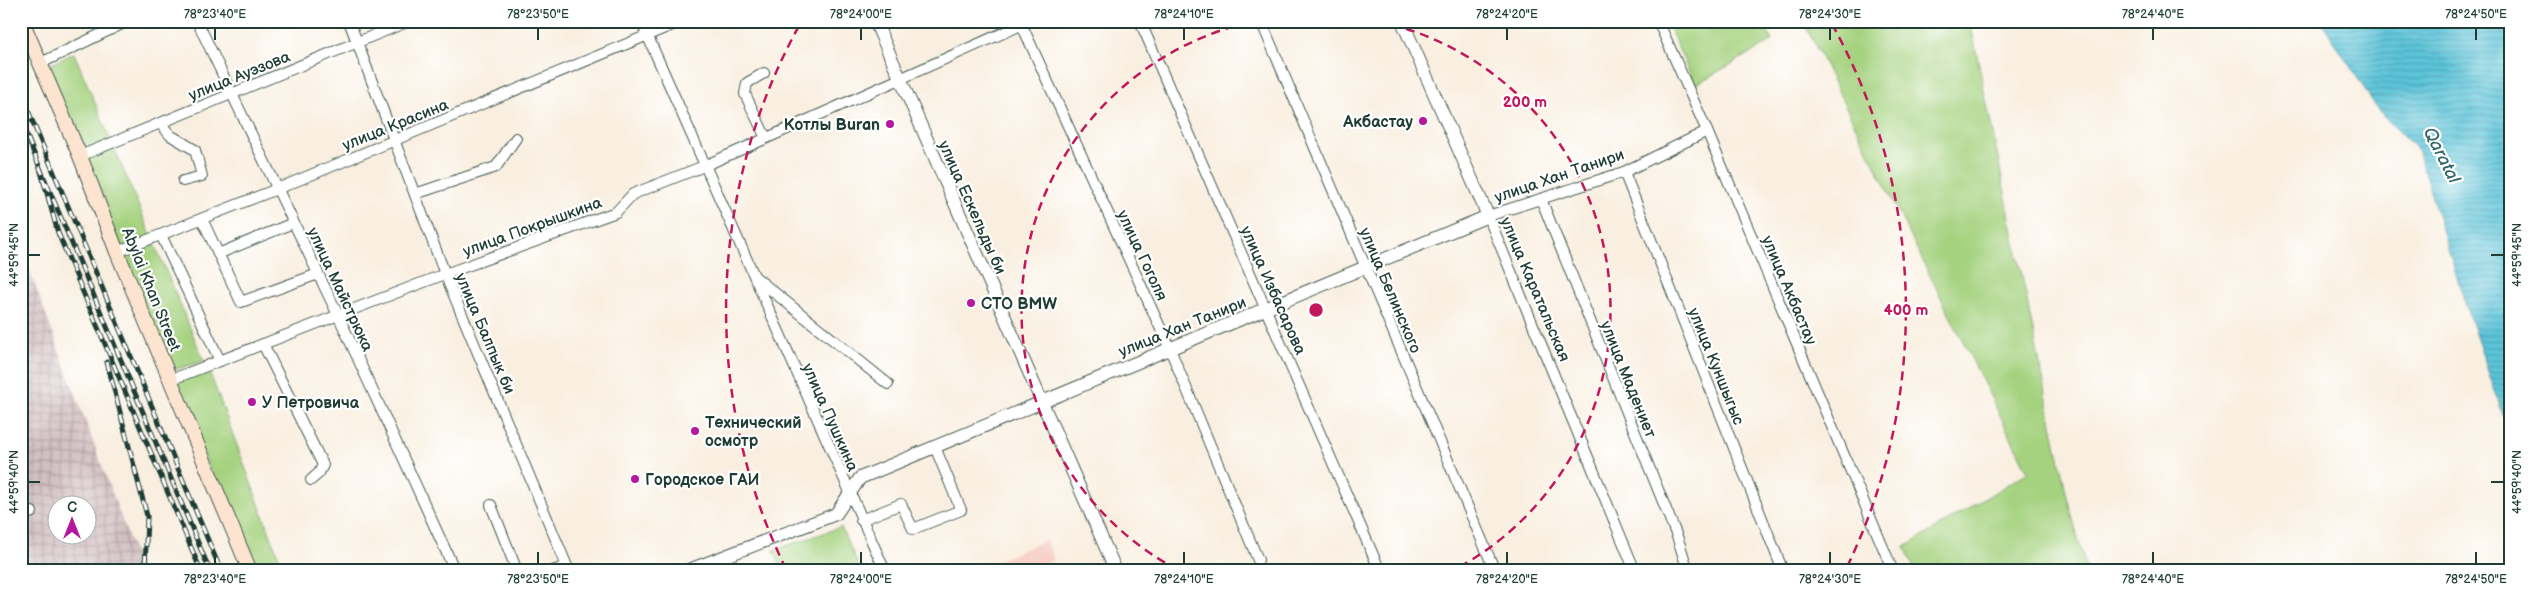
<svg xmlns="http://www.w3.org/2000/svg" width="2531" height="592" font-family="'Balsamiq Sans',sans-serif">
  <style>
    .built { fill: #f7d1c9 }
    .industrial { fill: url(#industrial-grid); fill-rule: evenodd }
    .grass { fill: #a5d27f; stroke: #62885a }
    .water { fill: url(#water-rules); stroke: #3e8086 }
    .lines { fill: none; stroke-linecap: round; stroke-linejoin: round }
    .minor-casing { stroke: #40584e; stroke-width: 12 }
    .tertiary-casing { stroke: #40584e; stroke-width: 14 }
    .secondary-casing { stroke: #40584e; stroke-width: 16 }
    .minor { stroke: #fff; stroke-width: 10 }
    .tertiary { stroke: #fff; stroke-width: 12 }
    .secondary { stroke: #fde4d1; stroke-width: 14 }
    .rail-casing { stroke: #1f3d34; stroke-width: 5 }
    .rail { stroke: #fff; stroke-width: 3; stroke-dasharray: 9; stroke-linecap: butt }
    .ticks { fill: none; stroke: #1f3d34; stroke-width: 2 }
    .ring { fill: none; stroke: #c2185b; stroke-width: 2.5; stroke-dasharray: 9 6 }
    .poi-dot { fill: #b5179e; stroke: #fff; stroke-width: 2 }
    .labels { text-anchor: middle; stroke-width: 4.5; stroke-linejoin: round; paint-order: stroke }
    .street-label { font-size: 16px; fill: #1f3d34; stroke: #fff }
    .poi-label { font-size: 16px; font-weight: bold; fill: #1f3d34; stroke: #fff; text-anchor: start }
    .water-label { font-size: 18px; font-style: italic; fill: #316666; stroke: #fff }
    .centre { fill: #c2185b; stroke: #fff; stroke-width: 2.5 }
    .ring-label { font-size: 15px; text-anchor: middle; font-weight: bold; fill: #c2185b; stroke: #fff; stroke-width: 4.5; stroke-linejoin: round; paint-order: stroke }
    .neatline { fill: none; stroke: #1f3d34; stroke-width: 2 }
    .ticks-label { font-size: 12px; text-anchor: middle; fill: #1f3d34 }
  </style>
  <defs>
    <pattern id="industrial-grid" width="8" height="8" patternUnits="userSpaceOnUse" patternTransform="scale(1.25)"><rect width="8" height="8" fill="#d2bfc1"/><path d="M0 4h8M4 0v8" fill="none" stroke="#aa9c9e"/></pattern>
    <pattern id="water-rules" width="6" height="5" patternUnits="userSpaceOnUse" patternTransform="scale(1.25)"><rect width="6" height="5" fill="#5cc4d9"/><path d="M0 2.5h6" fill="none" stroke="#4ba0b1"/></pattern>
  </defs>
  <rect width="100%" height="100%" fill="#fff"/>
  <filter id="ink" filterUnits="userSpaceOnUse"><feTurbulence type="fractalNoise" baseFrequency=".02" numOctaves="2"/><feDisplacementMap in="SourceGraphic" scale="10" xChannelSelector="R" yChannelSelector="G"/><feConvolveMatrix kernelMatrix="1 2 1 2 8 2 1 2 1" color-interpolation-filters="sRGB"/></filter>
  <filter id="wash" filterUnits="userSpaceOnUse"><feTurbulence type="fractalNoise" baseFrequency=".0096" numOctaves="4" result="noise"/><feDisplacementMap in="SourceGraphic" scale="20" xChannelSelector="R" yChannelSelector="G"/><feGaussianBlur stdDeviation="1.12" result="paint"/><feColorMatrix in="noise" values="0 0 0 0 0 0 0 0 0 0 0 0 0 0 0 0 0 1.4 0 .05"/><feComposite in="paint" operator="in"/></filter>
  <g filter="url(#wash)">
    <rect width="100%" height="100%" fill="#f9efe0"/>
    <path class="built" d="M1046,540l8,20 -25,11h-56z"/>
    <path class="industrial" d="M21,247l120,324h-120zM58,504h30v30h-30z"/>
    <g class="grass">
      <path d="M1666,21h97l9,20 -77,44z"/>
      <path d="M1803,21h167l97,476 20,74h-172l-10,-24 123,-75z"/>
      <path d="M74,53l130,308 -33,10 -126,-304z"/>
      <path d="M208,368l76,203h-32l-78,-189z"/>
      <path d="M841,527l20,44h-79l-8,-21z"/>
    </g>
    <path class="water" d="M2321,21h189v414l-39,-113 -54,-172 -39,-40z"/>
  </g>
  <g filter="url(#ink)">
    <g class="lines">
      <defs>
        <g id="minor">
          <path d="M197,21l141,294 117,256"/>
          <path d="M349,21l96,253 124,297"/>
          <path d="M641,21l244,550"/>
          <path d="M1020,21l150,328 88,211"/>
          <path d="M1140,21l240,550"/>
          <path d="M1261,21l234,550"/>
          <path d="M1658,21l49,110 186,440"/>
          <path d="M39,64l89,-43"/>
          <path d="M764,73l-17,10 -2,11 21,44"/>
          <path d="M160,123l10,12 25,15 7,26 -19,5"/>
          <path d="M80,156l329,-135"/>
          <path d="M1624,172l159,399"/>
          <path d="M415,194l81,-27 20,-29"/>
          <path d="M1541,199l137,340 10,32"/>
          <path d="M202,219l39,83 77,-28"/>
          <path d="M161,235l59,126"/>
          <path d="M117,252l160,-63 405,-168"/>
          <path d="M218,254l75,-31"/>
          <path d="M755,277l133,107"/>
          <path d="M263,344l60,121 -4,8 -8,7"/>
          <path d="M170,380l275,-106 171,-62 17,-18 71,-28 326,-145"/>
          <path d="M491,505l26,66"/>
          <path d="M21,516l11,-4"/>
          <path d="M861,520l40,-16 12,25 48,-19 -26,-63"/>
          <path d="M553,571l14,-5"/>
          <path d="M1635,571l-147,-355 136,-44 83,-41"/>
        </g>
        <g id="tertiary">
          <path d="M875,21l241,550"/>
          <path d="M686,571l150,-57 24,-36 628,-262 -86,-195"/>
        </g>
        <path id="secondary" d="M22,21l58,135 37,96 133,319"/>
      </defs>
      <use href="#minor" class="minor-casing"/>
      <use href="#tertiary" class="tertiary-casing"/>
      <use href="#secondary" class="secondary-casing"/>
      <use href="#minor" class="minor"/>
      <use href="#tertiary" class="tertiary"/>
      <use href="#secondary" class="secondary"/>
      <defs>
        <g id="rail">
          <path d="M21,94l200,477"/>
          <path d="M21,122l19,46"/>
          <path d="M107,362l40,154 -2,55"/>
          <path d="M201,571l-143,-338 -18,-65 170,403"/>
        </g>
      </defs>
      <use href="#rail" class="rail-casing"/>
      <use href="#rail" class="rail"/>
    </g>
  </g>
  <path class="ticks" d="M215,28v12M538,28v12M861,28v12M1184,28v12M1507,28v12M1830,28v12M2153,28v12M2476,28v12M28,255h12M2491,255h13M28,482h12M2491,482h13M215,552v12M538,552v12M861,552v12M1184,552v12M1507,552v12M1830,552v12M2153,552v12M2476,552v12"/>
  <g class="ring">
    <path d="M1178 570A295 295 0 0 1 1255 21M1377 21A295 295 0 0 1 1454 570"/>
    <path d="M786 569A590 590 0 0 1 800 24M1832 24A590 590 0 0 1 1846 569"/>
  </g>
  <g class="poi-dot">
    <circle cx="1423" cy="121" r="5"/>
    <circle cx="890" cy="124" r="5"/>
    <circle cx="971" cy="303" r="5"/>
    <circle cx="252" cy="402" r="5"/>
    <circle cx="695" cy="431" r="5"/>
    <circle cx="635" cy="479" r="5"/>
  </g>
  <g class="labels">
    <g class="street-label">
      <text transform="translate(239 75) rotate(-22)" y="6">улица Ауэзова</text>
      <text transform="translate(395 124) rotate(-22)" y="6">улица Красина</text>
      <text transform="translate(1559 175) rotate(-19)" y="6">улица Хан Танири</text>
      <text transform="translate(973 207) rotate(66)" y="6">улица Ескельды би</text>
      <text transform="translate(532 226) rotate(-20)" y="6">улица Покрышкина</text>
      <text transform="translate(1143 255) rotate(65)" y="6">улица Гоголя</text>
      <text transform="translate(152 289) rotate(68)" y="6">Abylai Khan Street</text>
      <text transform="translate(341 289) rotate(65)" y="6">улица Майстрюка</text>
      <text transform="translate(1536 289) rotate(67)" y="6">улица Каратальская</text>
      <text transform="translate(1274 290) rotate(66)" y="6">улица Избасарова</text>
      <text transform="translate(1391 290) rotate(67)" y="6">улица Белинского</text>
      <text transform="translate(1790 290) rotate(67)" y="6">улица Акбастау</text>
      <text transform="translate(1182 326) rotate(-22)" y="6">улица Хан Танири</text>
      <text transform="translate(486 333) rotate(67)" y="6">улица Балпык би</text>
      <text transform="translate(1717 366) rotate(68)" y="6">улица Куншыгыс</text>
      <text transform="translate(1629 379) rotate(68)" y="6">улица Мадениет</text>
      <text transform="translate(831 417) rotate(66)" y="6">улица Пушкина</text>
    </g>
    <g class="poi-label">
      <text x="1413" y="127" text-anchor="end">Акбастау</text>
      <text x="880" y="130" text-anchor="end">Котлы Buran</text>
      <text x="981" y="309">СТО BMW</text>
      <text x="262" y="408">У Петровича</text>
      <text x="705" y="428">Технический<tspan x="705" dy="18">осмотр</tspan></text>
      <text x="645" y="485">Городское ГАИ</text>
    </g>
    <g class="water-label">
      <text transform="translate(2442 155) rotate(63)" y="6">Qaratal</text>
    </g>
  </g>
  <circle cx="1316" cy="310" r="8" class="centre"/>
  <g class="ring-label">
    <text x="1525" y="107">200 m</text>
    <text x="1906" y="315">400 m</text>
  </g>
  <rect width="2531" height="592" fill="none" stroke="#fff" stroke-width="55"/>
  <g transform="translate(72 520)"><circle r="24" fill="#ffffff" stroke="#a5b1ae"/>
  <path d="M0-4L9 19L0 12L-9 19Z" fill="#b5179e"/>
  <text y="-8" font-size="14" font-weight="bold" text-anchor="middle" fill="#1f3d34">С</text>
  </g>
  <rect x="28" y="28" width="2476" height="536" class="neatline"/>
  <g class="ticks-label">
    <text x="215" y="18">78°23'40"E</text>
    <text x="538" y="18">78°23'50"E</text>
    <text x="861" y="18">78°24'00"E</text>
    <text x="1184" y="18">78°24'10"E</text>
    <text x="1507" y="18">78°24'20"E</text>
    <text x="1830" y="18">78°24'30"E</text>
    <text x="2153" y="18">78°24'40"E</text>
    <text x="2476" y="18">78°24'50"E</text>
    <text transform="translate(14 255) rotate(-90)" y="4">44°59'45"N</text>
    <text transform="translate(2517 255) rotate(-90)" y="4">44°59'45"N</text>
    <text transform="translate(14 482) rotate(-90)" y="4">44°59'40"N</text>
    <text transform="translate(2517 482) rotate(-90)" y="4">44°59'40"N</text>
    <text x="215" y="583">78°23'40"E</text>
    <text x="538" y="583">78°23'50"E</text>
    <text x="861" y="583">78°24'00"E</text>
    <text x="1184" y="583">78°24'10"E</text>
    <text x="1507" y="583">78°24'20"E</text>
    <text x="1830" y="583">78°24'30"E</text>
    <text x="2153" y="583">78°24'40"E</text>
    <text x="2476" y="583">78°24'50"E</text>
  </g>
</svg>
